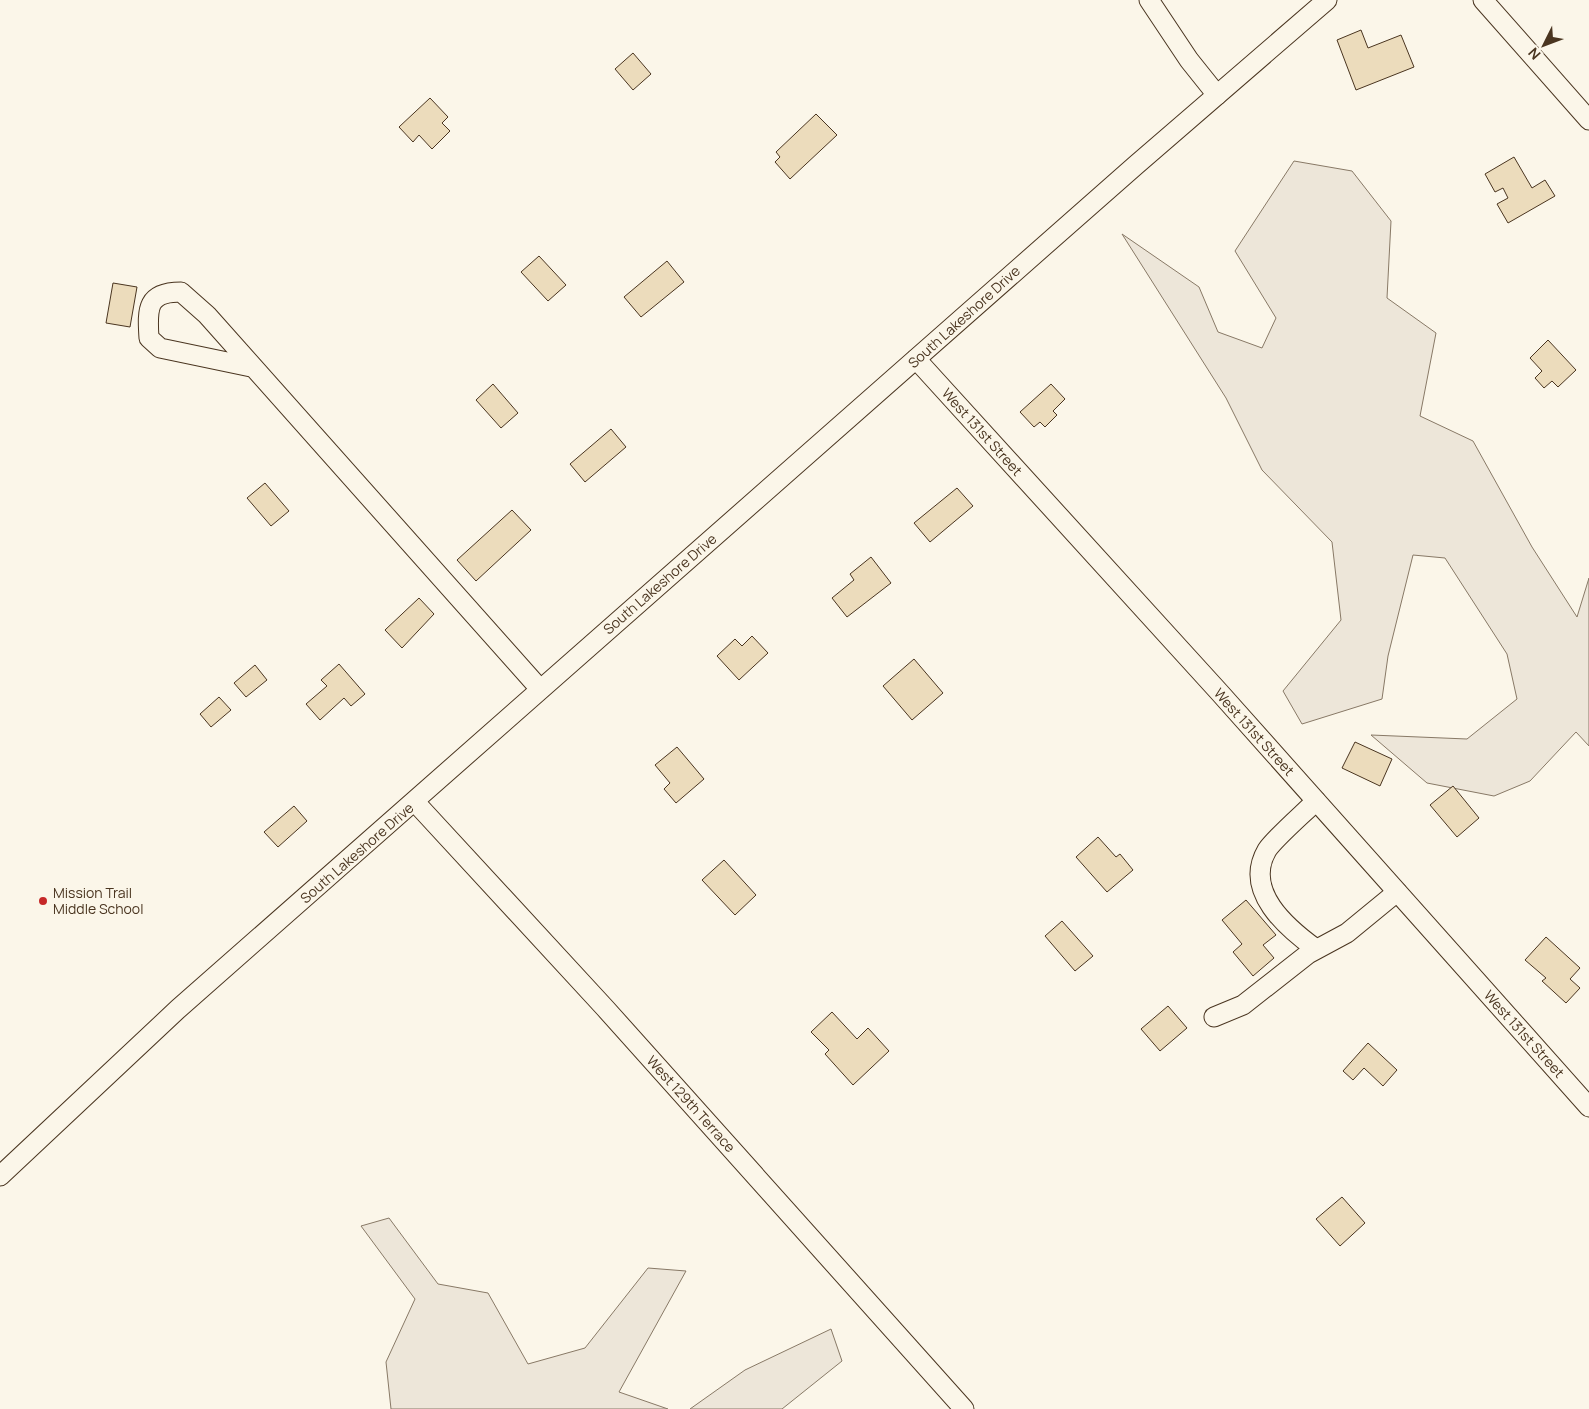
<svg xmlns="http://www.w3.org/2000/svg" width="1589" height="1409" font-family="Manrope,sans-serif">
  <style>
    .green { fill: #ede6d9; stroke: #887966 }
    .building { fill: #ecdcbc; stroke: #4a3520 }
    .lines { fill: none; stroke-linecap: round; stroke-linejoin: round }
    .minor-casing { stroke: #4a3520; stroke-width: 21 }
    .minor { stroke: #fbf6e9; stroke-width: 19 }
    .poi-dot { fill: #c62828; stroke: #fbf6e9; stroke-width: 2 }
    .labels { text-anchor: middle; stroke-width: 4; stroke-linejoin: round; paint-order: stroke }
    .street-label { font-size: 14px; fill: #4a3520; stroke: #fbf6e9 }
    .poi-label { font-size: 14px; fill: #4a3520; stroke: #fbf6e9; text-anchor: start }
  </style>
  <rect width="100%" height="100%" fill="#fbf6e9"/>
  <g class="green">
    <path d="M1294,161l58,10 39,50 -4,77 49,35 -16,83 53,25 59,106 45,70 12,-39v168l-13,-14 -46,49 -36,15 -67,-13 -56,-48 96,4 50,-40 -10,-45 -62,-96 -32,-3 -25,101 -6,43 -80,25 -19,-33 58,-71 -9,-78 -70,-72 -36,-72 -104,-164 77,53 19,45 44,16 14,-30 -41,-67z"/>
    <path d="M389,1218l49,66 50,9 40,71 57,-16 63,-80 38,3 -67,121 49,17h-277l-5,-47 29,-63 -54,-73z"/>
    <path d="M831,1329l11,32 -60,48h-92l55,-39z"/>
  </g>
  <g class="building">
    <path d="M1361,30l7,18 33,-13 13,32 -58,23 -19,-50z"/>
    <path d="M633,53l18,21 -18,16 -18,-21z"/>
    <path d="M430,98l18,19 -6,6 8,8 -18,18 -13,-14 -6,7 -14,-15z"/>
    <path d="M816,114l21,21 -47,44 -15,-17 5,-5 -4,-5z"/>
    <path d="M1514,157l18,31 13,-8 10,16 -47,27 -11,-19 11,-6 -5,-10 -8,4 -10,-18z"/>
    <path d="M539,256l27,29 -18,16 -27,-29z"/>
    <path d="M667,261l17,21 -43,35 -17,-20z"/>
    <path d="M113,283l24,4 -7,40 -24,-4z"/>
    <path d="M1548,340l28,30 -18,17 -6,-6 -8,7 -9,-10 7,-7 -12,-13z"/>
    <path d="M493,384l25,29 -17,15 -25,-28z"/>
    <path d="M1051,384l14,15 -12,12 4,4 -12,12 -5,-5 -6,5 -14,-15z"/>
    <path d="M611,429l15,18 -41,35 -15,-18z"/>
    <path d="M265,483l24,28 -18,15 -24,-28z"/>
    <path d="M957,488l16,18 -43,36 -16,-19z"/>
    <path d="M512,510l19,20 -55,51 -19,-21z"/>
    <path d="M871,557l20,26 -44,34 -15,-19 22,-18 -4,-6z"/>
    <path d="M419,598l15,16 -32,34 -17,-18z"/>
    <path d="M752,636l16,17 -29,27 -22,-24 18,-17 7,7z"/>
    <path d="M914,659l29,34 -31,27 -29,-34z"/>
    <path d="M339,664l26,30 -14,12 -7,-8 -24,22 -14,-16 21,-18 -6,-6z"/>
    <path d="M255,665l12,15 -21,17 -12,-14z"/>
    <path d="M219,697l12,13 -20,17 -11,-13z"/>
    <path d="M1355,742l37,17 -12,27 -38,-18z"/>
    <path d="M677,747l27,32 -28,24 -12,-14 6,-6 -15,-18z"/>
    <path d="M1453,786l26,32 -22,19 -27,-32z"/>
    <path d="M294,806l13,15 -29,26 -14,-15z"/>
    <path d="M1098,837l18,20 4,-3 13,16 -26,22 -31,-35z"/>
    <path d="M724,860l32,35 -21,20 -33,-35z"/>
    <path d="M1246,900l30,35 -13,10 11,13 -21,18 -20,-24 9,-8 -20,-24z"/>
    <path d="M1062,921l31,35 -18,15 -30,-35z"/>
    <path d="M1546,937l34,31 -10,11 10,9 -14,15 -24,-22 4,-3 -21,-18z"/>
    <path d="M1168,1006l19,22 -27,23 -19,-22z"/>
    <path d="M832,1012l25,27 11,-11 21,23 -36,34 -28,-31 4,-4 -18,-18z"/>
    <path d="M1368,1043l29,27 -14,16 -19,-18 -11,12 -10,-9z"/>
    <path d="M1342,1197l23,26 -25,23 -24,-27z"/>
  </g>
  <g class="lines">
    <defs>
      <g id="minor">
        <path d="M1149,0l40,60 28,35"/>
        <path d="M1483,0l106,120"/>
        <path d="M916,359l304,334 369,414"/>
        <path d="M251,367l-91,-19 -11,-10c-2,-30 -2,-46 32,-46l26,23 333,374"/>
        <path d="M1316,801c-12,12 -41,37 -49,49 -24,41 20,78 49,99"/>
        <path d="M415,802l190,206 359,401"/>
        <path d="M1214,1017l29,-12 65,-51 39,-21 50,-41"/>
        <path d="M0,1176l178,-167 958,-844 191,-165"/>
      </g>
    </defs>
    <use href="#minor" class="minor-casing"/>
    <use href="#minor" class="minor"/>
  </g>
  <circle class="poi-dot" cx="43" cy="901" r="5"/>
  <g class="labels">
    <g class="street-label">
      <text transform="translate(964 317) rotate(-42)" y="5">South Lakeshore Drive</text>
      <text transform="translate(982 432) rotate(48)" y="5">West 131st Street</text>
      <text transform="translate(660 584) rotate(-41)" y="5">South Lakeshore Drive</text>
      <text transform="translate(1254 732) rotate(48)" y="5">West 131st Street</text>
      <text transform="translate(357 853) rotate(-41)" y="5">South Lakeshore Drive</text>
      <text transform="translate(1524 1034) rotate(48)" y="5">West 131st Street</text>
      <text transform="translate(691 1104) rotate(48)" y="5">West 129th Terrace</text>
    </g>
    <g class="poi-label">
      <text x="53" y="898">Mission Trail<tspan x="53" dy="16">Middle School</tspan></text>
    </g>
  </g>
  <g transform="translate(1544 45) rotate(228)" stroke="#fbf6e9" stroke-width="4" paint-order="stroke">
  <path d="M0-4L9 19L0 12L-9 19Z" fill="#4a3520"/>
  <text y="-8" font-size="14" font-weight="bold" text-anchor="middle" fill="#4a3520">N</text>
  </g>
</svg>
